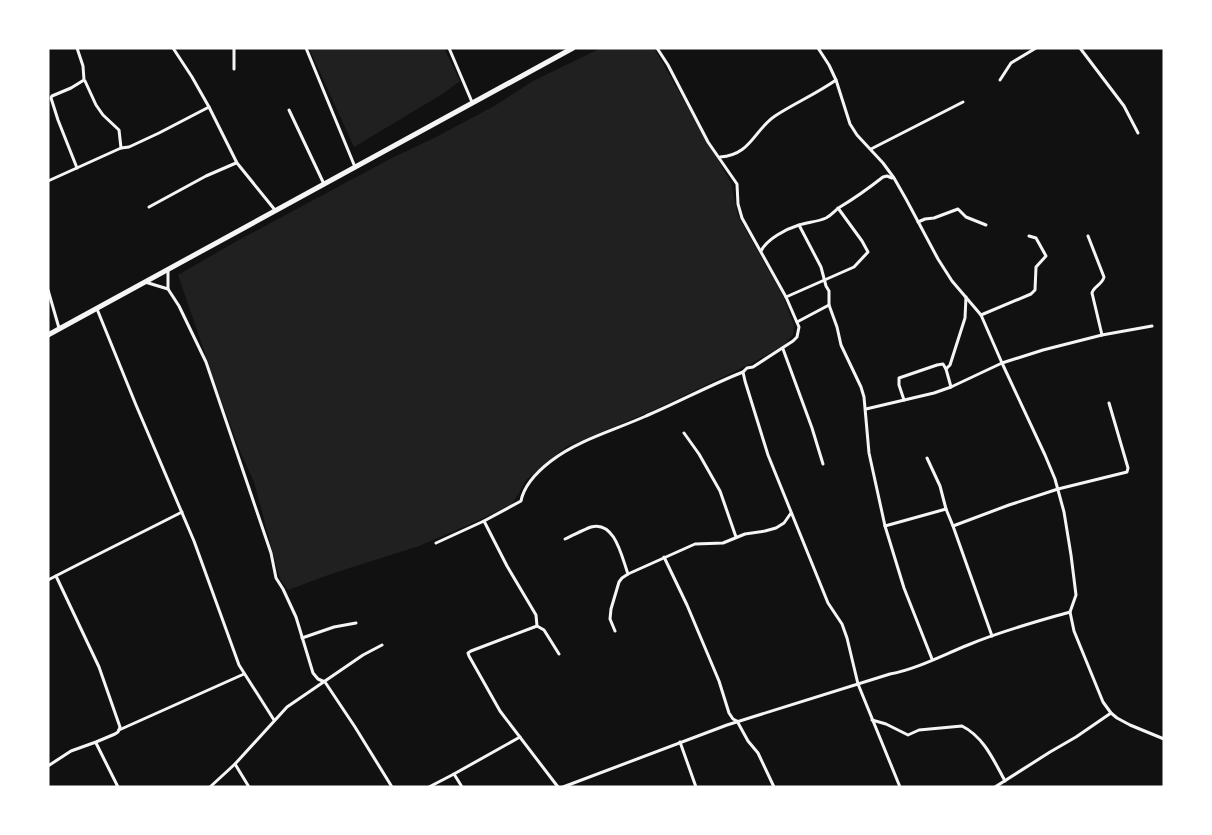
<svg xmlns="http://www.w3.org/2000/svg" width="1212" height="835" font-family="Lato,sans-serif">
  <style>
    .green { fill: #202020 }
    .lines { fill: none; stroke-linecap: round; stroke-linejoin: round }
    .minor { stroke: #f5f5f5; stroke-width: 3 }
    .trunk { stroke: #f5f5f5; stroke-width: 5 }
  </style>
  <rect width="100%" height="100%" fill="#111"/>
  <g class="green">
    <path d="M309,48h135l16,33 -16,12 -90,54z"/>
    <path d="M601,48h53l77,135 7,33 45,80 11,29 -1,10 -9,10 -32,18 -96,46 -90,38 -40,33 -7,13 -7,11 -37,18 -56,24 -85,27 -46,17 -8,-11 -26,-97 -14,-31 -20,-54 -42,-122 59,-34 151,-81 48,-23 60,-32 37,-24z"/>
  </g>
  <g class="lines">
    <g class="minor">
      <path d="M77,48l6,18 1,14 -13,8 -19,8 -1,2 7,22 19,48"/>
      <path d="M173,48l19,29 17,30 28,56 38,47"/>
      <path d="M234,48v21"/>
      <path d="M306,48l49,119"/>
      <path d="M449,48l23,54"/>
      <path d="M657,48l11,17 40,77 29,42 1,20 4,14 44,79 13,30 -2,10 -4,4 -40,26 -6,1 -4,4 2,9 23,74 60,148 14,21 5,14 11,46 42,103"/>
      <path d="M818,48l11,17 7,15 14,44 7,11 26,28 11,15 12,21 32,60 14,22 29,34 21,48 43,92 10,24 9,33 7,43 5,40 -6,17 4,19 29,71 8,11 6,5 13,7 34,14"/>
      <path d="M1080,48l44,58 14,27"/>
      <path d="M1000,80l11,-17 25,-15"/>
      <path d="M85,81l11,24 7,10 16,15 2,18"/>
      <path d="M289,110l35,74"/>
      <path d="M871,149l92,-47"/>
      <path d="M720,157c31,-2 34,-27 55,-41 20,-13 41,-22 61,-36"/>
      <path d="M48,181l73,-33 8,-1 30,-14 50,-26"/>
      <path d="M149,207l57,-31 30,-13"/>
      <path d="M918,222l7,-3 9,-1 24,-9 8,8 20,8"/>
      <path d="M799,225l22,42 5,19 3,5v14l8,22 4,18 20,42 3,10 5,56 16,73 19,62 28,71"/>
      <path d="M1088,236l16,41c-2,8 -10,9 -12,16l10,42"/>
      <path d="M761,251c6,-12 25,-22 38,-26 9,-3 18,-3 27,-7 6,-3 9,-8 14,-11 15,-9 29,-19 43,-30l4,-1 5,2"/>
      <path d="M168,270v19l11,17 27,56 65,191 5,25 7,11 13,28 17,56 5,6 7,3 30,45 37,60"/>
      <path d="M145,282l23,7"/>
      <path d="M48,290l11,38"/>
      <path d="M786,297l68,-30 14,-15 -6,-11 -24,-33"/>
      <path d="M97,309l39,96 58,136 45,124 35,55"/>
      <path d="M981,315l50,-21 4,-4 1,-23 10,-11 -10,-18 -7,-2"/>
      <path d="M797,322l32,-17"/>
      <path d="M783,349l29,79 11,36"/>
      <path d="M946,369l4,-4 15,-47 1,-21"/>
      <path d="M904,400l-5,-15v-7l38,-13 6,-1 3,5 5,18"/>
      <path d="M866,409l68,-16 17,-6 51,-24 41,-13 59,-15 50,-9"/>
      <path d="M684,433l15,21 21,37 16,46"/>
      <path d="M927,458l13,28 6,23"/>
      <path d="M484,521l23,45 29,49 1,11"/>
      <path d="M885,526l61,-17 7,17 56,-21 49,-16 69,-17 1,-4 -19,-65"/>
      <path d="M953,526l39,110"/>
      <path d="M565,539c9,-4 18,-9 26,-12 24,-7 31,31 37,47"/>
      <path d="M436,543l48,-22 37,-20c3,-16 17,-30 30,-40 27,-21 64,-31 95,-45 33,-14 64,-31 97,-44"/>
      <path d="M664,557l23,48 32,76 10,32 4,6 4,2 11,20 10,12 16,34"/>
      <path d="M48,580c44,-23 89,-45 134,-68"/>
      <path d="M615,631l-5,-12 1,-10 8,-27 3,-4 6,-4 67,-30 28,-1 22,-9 20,-3 11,-3 8,-5 7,-10"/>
      <path d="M302,638l32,-11 22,-4"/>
      <path d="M872,720l14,4 22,11 11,-5 43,-4c22,11 32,35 43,55"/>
      <path d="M119,730l125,-56"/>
      <path d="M680,742l16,45"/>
      <path d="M96,743l22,44"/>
      <path d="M235,764l14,23"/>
      <path d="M48,766l23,-15 25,-9 19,-8 3,-2 2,-5 -21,-60 -43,-91"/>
      <path d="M454,774l66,-37"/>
      <path d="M210,787l25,-23 52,-57 76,-52 19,-10"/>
      <path d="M429,787l25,-13 8,13"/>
      <path d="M558,787l-58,-76 -31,-55 -1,-3 3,-2 66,-25 7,4 15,24"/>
      <path d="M563,787l164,-62 163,-51c27,-5 53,-19 78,-29 33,-14 67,-23 102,-33"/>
      <path d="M995,787l55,-35 26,-15 35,-24"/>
    </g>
    <path class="trunk" d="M48,335l525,-287"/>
  </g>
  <rect width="1212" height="835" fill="none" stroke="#ffffff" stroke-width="99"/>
</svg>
